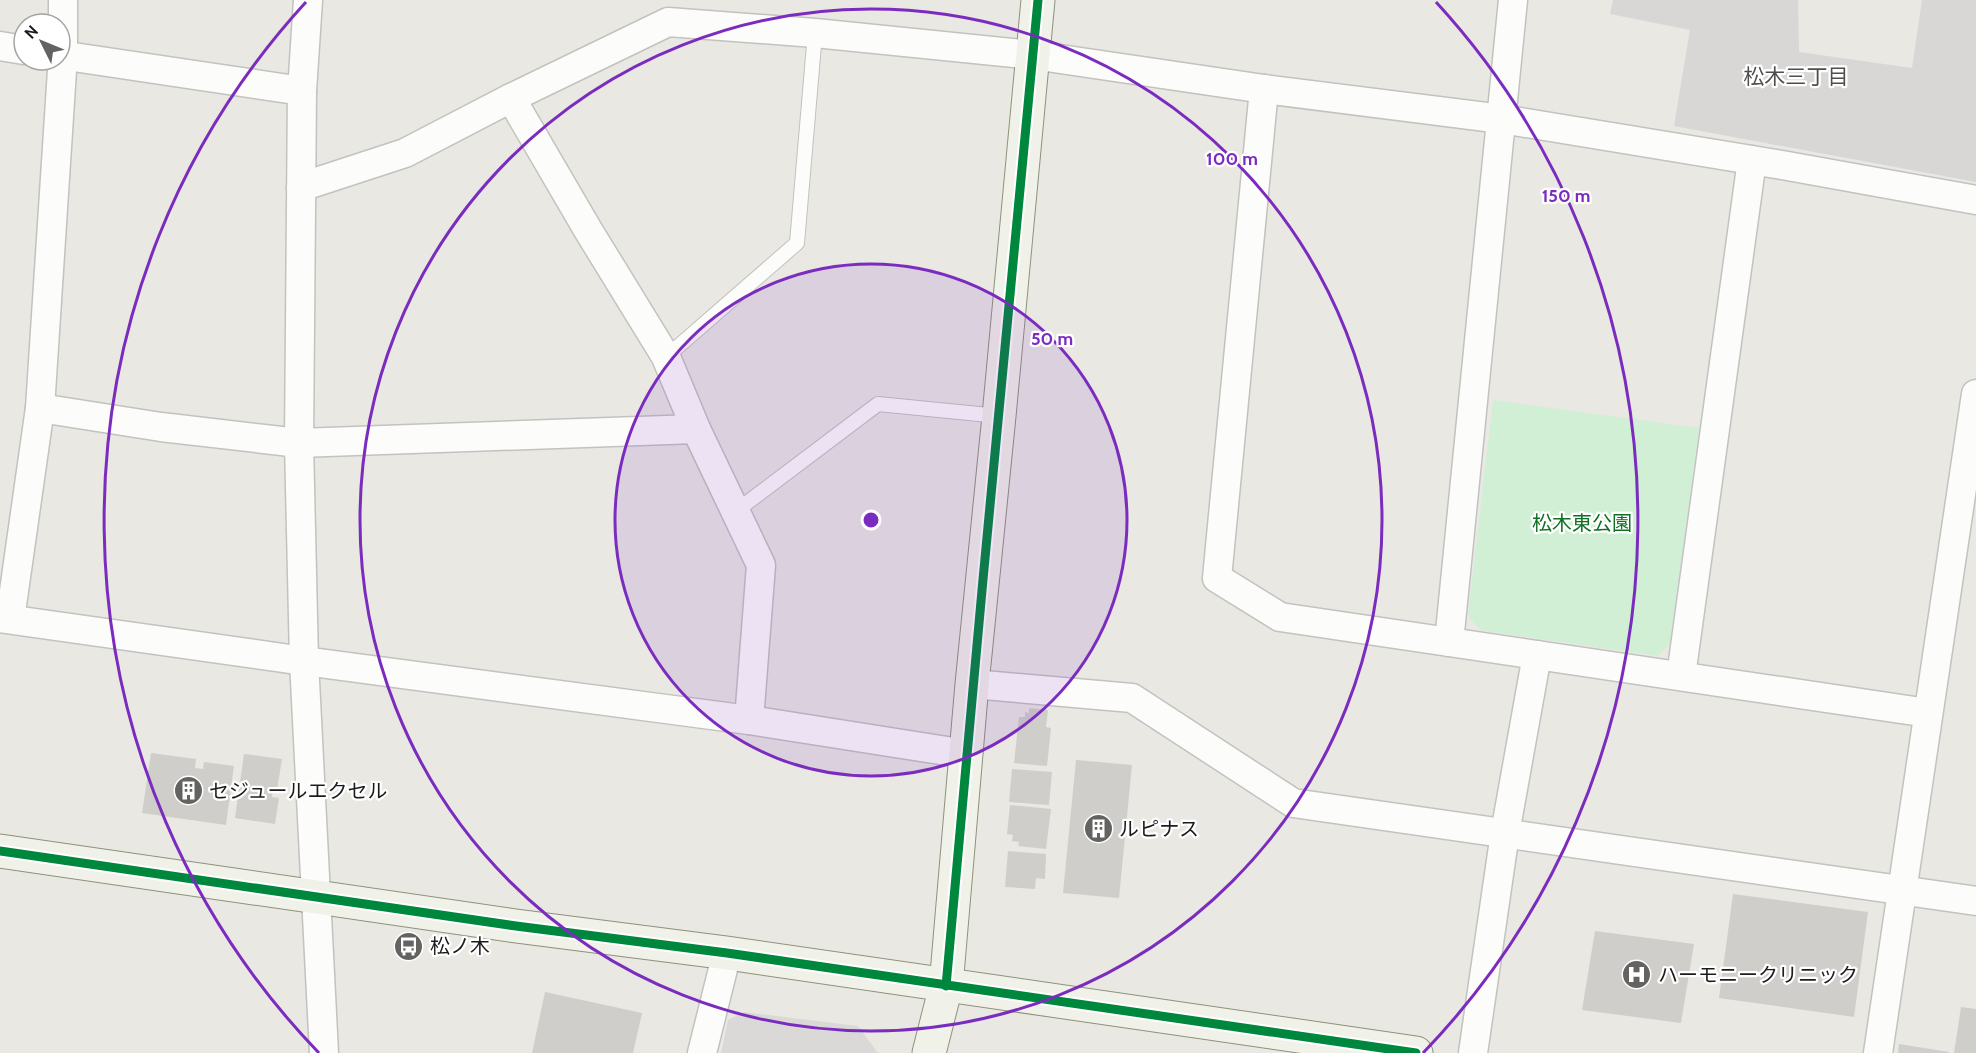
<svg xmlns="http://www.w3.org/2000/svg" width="1976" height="1053" font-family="Cabin,'Noto Sans JP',sans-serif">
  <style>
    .residential { fill: #d8d7d5 }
    .park { fill: #d1efd4 }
    .parking { fill: #dad9d7 }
    .building { fill: #d0ceca }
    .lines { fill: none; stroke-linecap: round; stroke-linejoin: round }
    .lane-casing { stroke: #c2c2bf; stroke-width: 16 }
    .street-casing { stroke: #c2c2bf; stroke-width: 31 }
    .secondary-casing { stroke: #8e917d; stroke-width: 35 }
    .lane { stroke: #fcfcfb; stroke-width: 14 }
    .street { stroke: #fcfcfb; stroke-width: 28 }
    .secondary { stroke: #f0f1e8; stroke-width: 33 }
    .cycleway-casing { stroke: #fff; stroke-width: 13 }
    .cycleway { stroke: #00873e; stroke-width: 9 }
    .ring { fill: none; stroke: #7b2cbf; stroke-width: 3 }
    .labels { text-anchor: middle; stroke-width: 4.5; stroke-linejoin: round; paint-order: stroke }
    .park-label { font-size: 20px; fill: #107123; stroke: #fff }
    .poi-label { font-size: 20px; fill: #1b1b1b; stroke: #fff; text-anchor: start }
    .neighbourhood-label { font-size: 21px; fill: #4e4e4e; stroke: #fff }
    .centre { fill: #7b2cbf; stroke: #fff; stroke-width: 3 }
    .ring-label { font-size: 18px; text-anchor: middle; font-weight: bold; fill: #7b2cbf; stroke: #fff; stroke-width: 4.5; stroke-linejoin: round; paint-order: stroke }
  </style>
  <rect width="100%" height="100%" fill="#e9e8e3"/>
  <path class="residential" d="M1613,0h185l1,52 113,16 10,-68h54v182l-302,-56 16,-96 -80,-16z"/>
  <path class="park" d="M1493,400l206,28 -29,215 -12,13 -178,-26 -12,-15z"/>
  <path class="parking" d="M744,1012l114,14 20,27h-157l7,-33z"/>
  <g class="building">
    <path d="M1029,708l19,2 -2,17 5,1 -4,38 -33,-3 5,-46h6v-5l4,1z"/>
    <path d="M151,753l45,6 -1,9 8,1 1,-7 30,4 -8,59 -84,-12z"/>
    <path d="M244,754l38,5 -5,31 -4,-1 -1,8 7,1 -4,26 -40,-6z"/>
    <path d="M1076,760l56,5 -13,133 -56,-5z"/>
    <path d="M1012,769l40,3 -3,33 -40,-3z"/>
    <path d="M1010,805l41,4 -5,40 -28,-3 1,-4 -7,-1 1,-6 -6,-1z"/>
    <path d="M1008,851l38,3 -1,25 -9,-1 -1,11 -30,-2z"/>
    <path d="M1733,894l135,18 -14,105 -135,-19z"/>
    <path d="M1595,931l99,13 -13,79 -99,-13z"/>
    <path d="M545,992l97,21 -9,40h-101z"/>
    <path d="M1961,1007l15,2v44h-22z"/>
    <path d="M1899,1044l50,8v1h-51z"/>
  </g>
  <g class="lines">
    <defs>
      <g id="lane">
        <path d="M666,357l131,-114 18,-210"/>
        <path d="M736,511l142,-107 121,12"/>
      </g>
      <g id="street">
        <path d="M308,0l-6,91 -3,352 5,218 20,392"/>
        <path d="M0,46l24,4"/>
        <path d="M60,55l242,36"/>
        <path d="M1264,89l-47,489 63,39 648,96"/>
        <path d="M511,98l77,132 78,127 30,72 65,136 -12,155"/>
        <path d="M301,187l104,-34 106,-55 157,-76 147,11 218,22 231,34 238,30 280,46 194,35"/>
        <path d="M40,408l121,19 138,16 397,-14"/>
        <path d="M0,618l304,43 445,59 217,34"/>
        <path d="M10,619l30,-211 23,-353v-55"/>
        <path d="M1449,642l64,-642"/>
        <path d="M1681,676l71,-516"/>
        <path d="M972,684l160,14 161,105 683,98"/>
        <path d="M702,1053l25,-100"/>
        <path d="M1473,1053l32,-220 32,-178"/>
        <path d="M1878,1053l98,-659"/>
      </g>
      <g id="secondary">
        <path d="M0,851l516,75 211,27 689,100"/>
        <path d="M929,1053l17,-67 26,-302 27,-268 39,-416"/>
      </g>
    </defs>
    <use href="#lane" class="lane-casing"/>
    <use href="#street" class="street-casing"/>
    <use href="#secondary" class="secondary-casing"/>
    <use href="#lane" class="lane"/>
    <use href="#street" class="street"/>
    <use href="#secondary" class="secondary"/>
    <defs>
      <g id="cycleway">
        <path d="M0,851l516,75 211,27 689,100"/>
        <path d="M946,986c28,-329 62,-657 92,-986"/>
      </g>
    </defs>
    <use href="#cycleway" class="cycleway-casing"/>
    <use href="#cycleway" class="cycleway"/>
  </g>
  <circle cx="871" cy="520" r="256" fill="#7b2cbf" fill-opacity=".12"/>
  <g class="ring">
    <circle cx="871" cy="520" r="256"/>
    <circle cx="871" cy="520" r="511"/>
    <path d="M319 1053A767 767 0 0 1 306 2M1436 2A767 767 0 0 1 1423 1053"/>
  </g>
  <defs>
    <symbol id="building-disc" viewBox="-11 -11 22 22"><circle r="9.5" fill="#636361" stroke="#fff"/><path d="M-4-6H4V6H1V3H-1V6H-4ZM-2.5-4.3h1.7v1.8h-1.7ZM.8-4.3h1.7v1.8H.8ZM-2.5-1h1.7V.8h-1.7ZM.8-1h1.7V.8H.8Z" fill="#fff"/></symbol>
    <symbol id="bus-disc" viewBox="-11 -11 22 22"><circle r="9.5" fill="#636361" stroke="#fff"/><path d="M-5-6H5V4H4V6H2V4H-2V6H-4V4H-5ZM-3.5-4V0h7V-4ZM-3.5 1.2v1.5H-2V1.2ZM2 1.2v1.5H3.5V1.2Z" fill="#fff"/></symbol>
    <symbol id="hospital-disc" viewBox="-11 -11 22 22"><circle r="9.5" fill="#636361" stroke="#fff"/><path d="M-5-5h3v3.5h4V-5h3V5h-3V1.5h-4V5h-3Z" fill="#fff"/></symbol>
  </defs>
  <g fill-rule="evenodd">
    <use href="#building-disc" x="172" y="774" width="33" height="33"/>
    <use href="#building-disc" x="1082" y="812" width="33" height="33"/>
    <use href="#bus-disc" x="392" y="930" width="33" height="33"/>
    <use href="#hospital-disc" x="1620" y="958" width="33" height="33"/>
  </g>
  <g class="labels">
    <g class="park-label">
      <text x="1582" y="530">松木東公園</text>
    </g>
    <g class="poi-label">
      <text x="209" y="798">セジュールエクセル</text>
      <text x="1119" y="836">ルピナス</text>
      <text x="430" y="953">松ノ木</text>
      <text x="1658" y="982">ハーモニークリニック</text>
    </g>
    <g class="neighbourhood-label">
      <text x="1796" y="84">松木三丁目</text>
    </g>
  </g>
  <circle cx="871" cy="520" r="9" class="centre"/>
  <g class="ring-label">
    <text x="1232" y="165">100 m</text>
    <text x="1566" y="202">150 m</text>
    <text x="1052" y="345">50 m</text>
  </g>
  <g transform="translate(42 42) rotate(313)"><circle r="28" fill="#ffffff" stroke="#a4a4a4" stroke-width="1.5"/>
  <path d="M0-4.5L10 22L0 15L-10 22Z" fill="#636361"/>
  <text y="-9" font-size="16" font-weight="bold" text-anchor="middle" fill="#1b1b1b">N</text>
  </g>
</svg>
